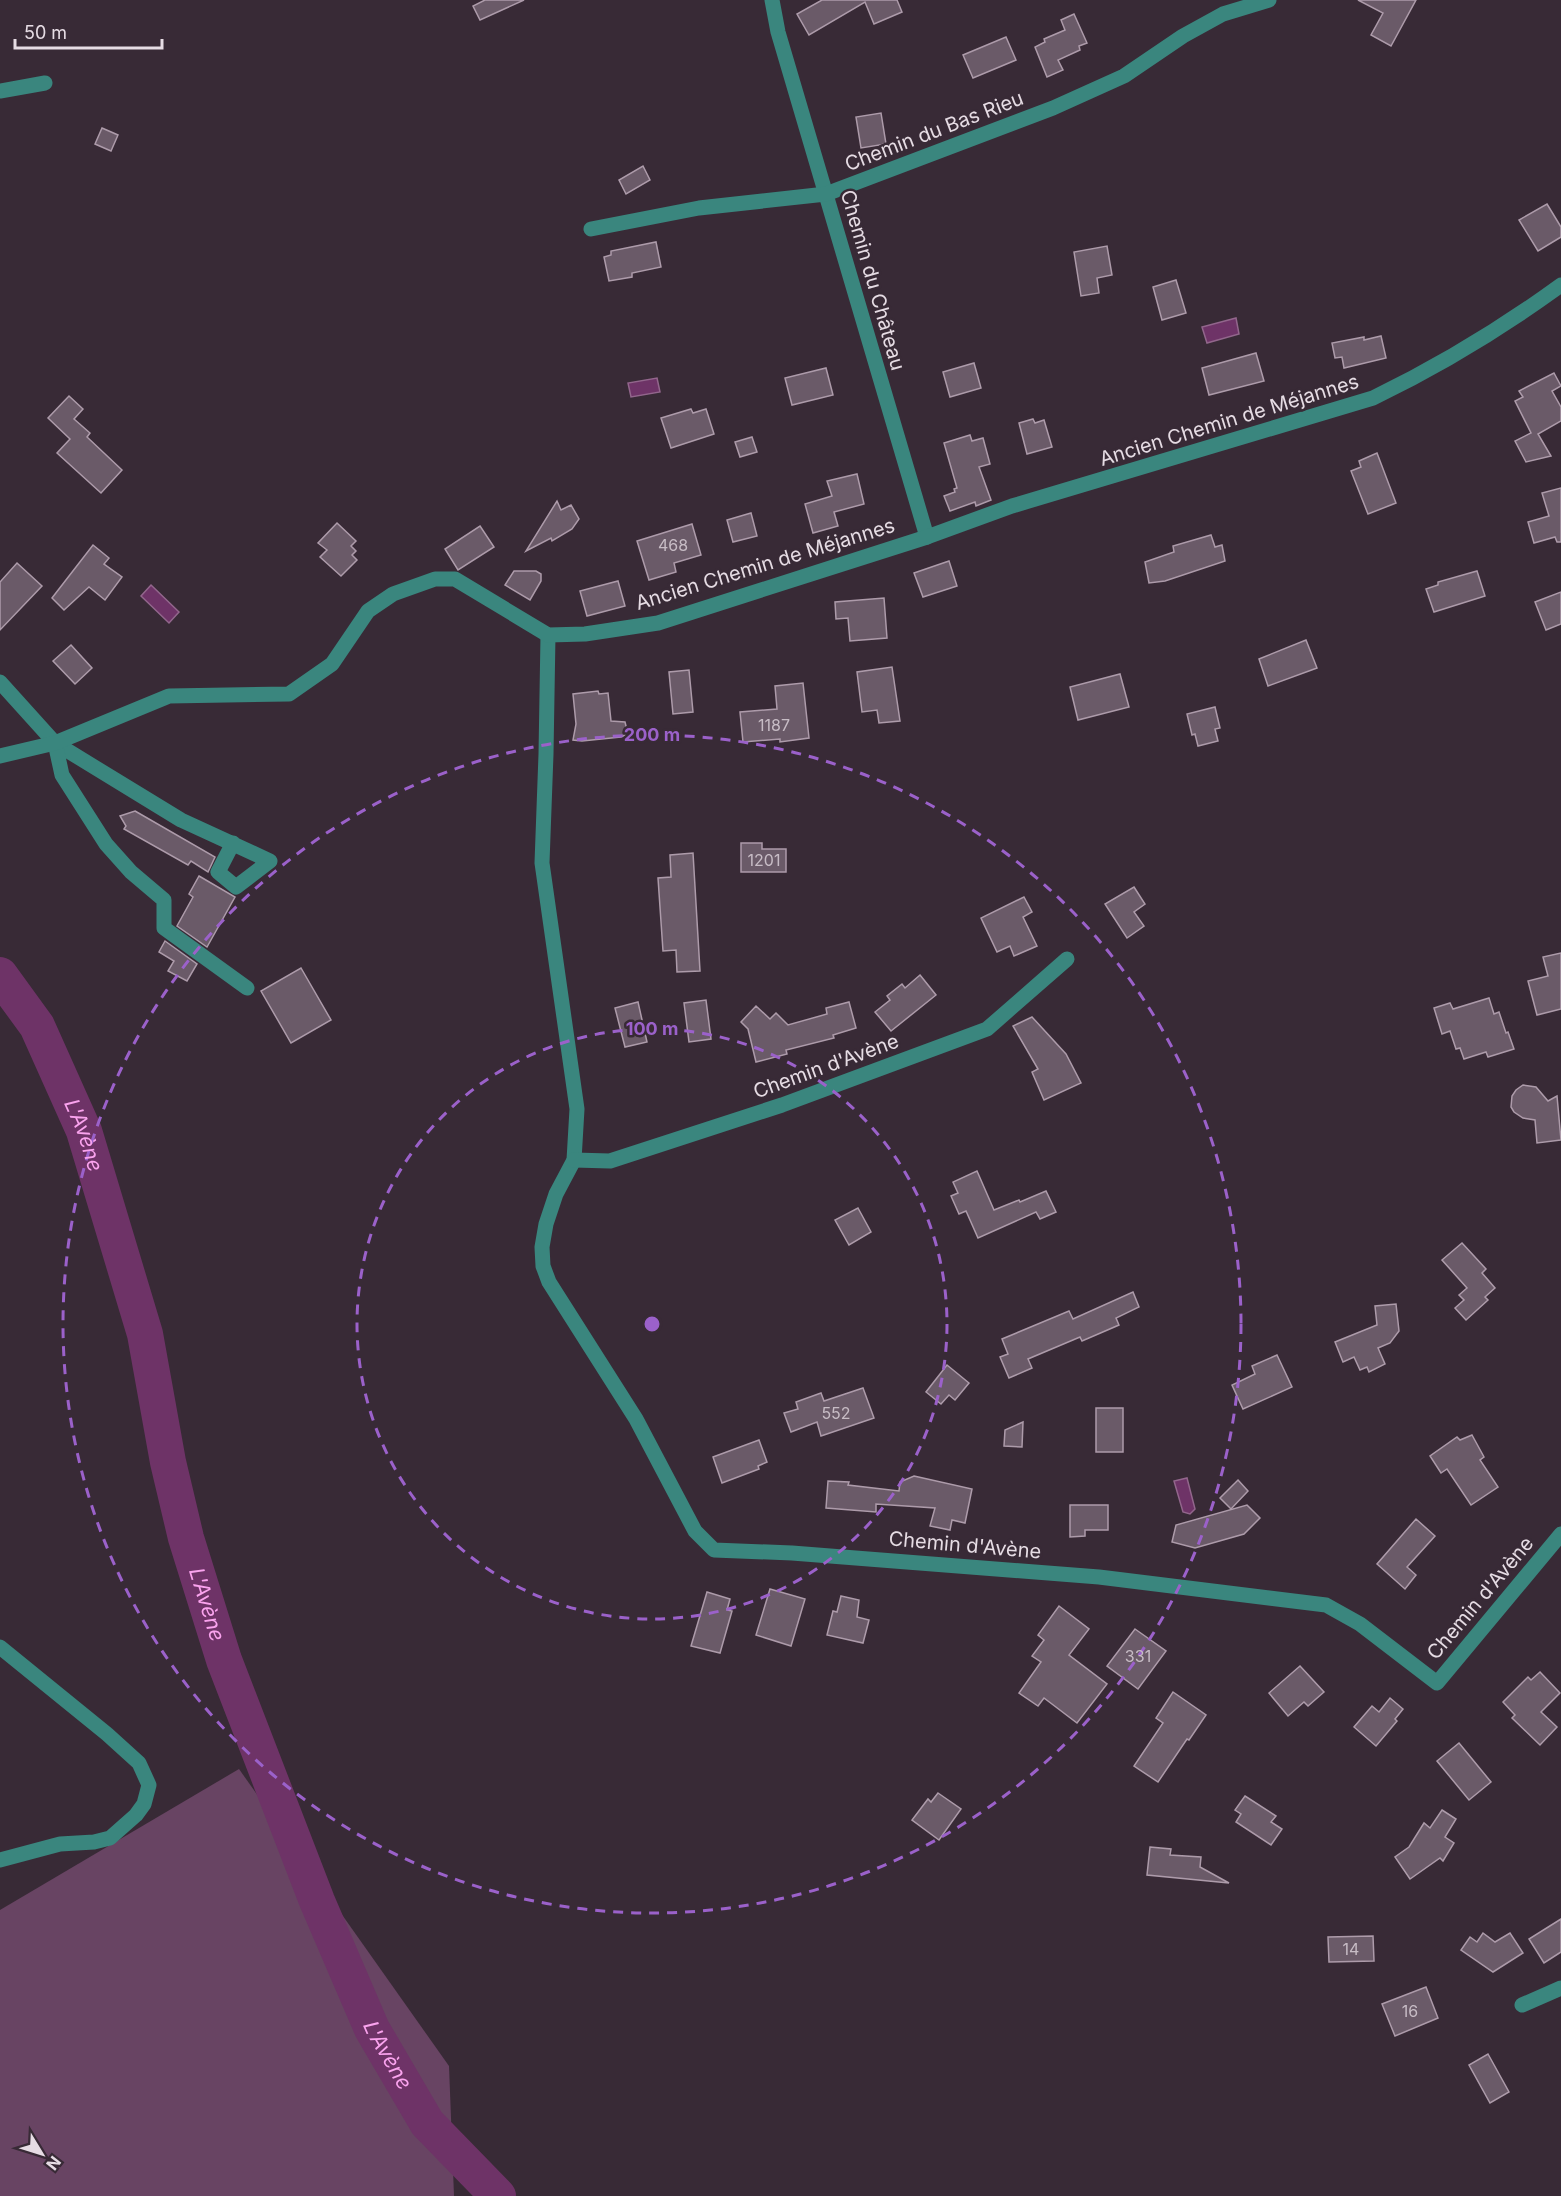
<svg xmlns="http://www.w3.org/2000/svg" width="1561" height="2196" font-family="Inter,sans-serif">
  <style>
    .green { fill: #684463 }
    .water { fill: #6e3367; stroke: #92668c; stroke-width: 1.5 }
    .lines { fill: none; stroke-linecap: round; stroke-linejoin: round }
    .river { stroke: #6e3367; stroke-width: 36 }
    .building { fill: #6a5a68; stroke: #ad9baa; stroke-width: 1.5 }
    .minor { stroke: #3a867e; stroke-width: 15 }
    .ring { fill: none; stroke: #9b61ca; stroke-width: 3; stroke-dasharray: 10 8 }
    .labels { text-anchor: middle; stroke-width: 5; stroke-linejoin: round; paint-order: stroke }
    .number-label { font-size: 16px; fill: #c7bcc5 }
    .street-label { font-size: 20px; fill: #e6dce4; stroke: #382a36 }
    .water-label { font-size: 21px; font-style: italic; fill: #faa3ee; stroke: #382a36 }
    .centre { fill: #9b61ca; stroke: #382a36; stroke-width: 3 }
    .ring-label { font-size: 18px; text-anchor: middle; font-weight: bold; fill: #9b61ca; stroke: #382a36; stroke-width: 5; stroke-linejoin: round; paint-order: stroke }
  </style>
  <rect width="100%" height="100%" fill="#382a36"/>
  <path class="green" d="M239,1769l210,297 5,130h-454v-286z"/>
  <g class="water">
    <path d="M1236,318l3,16 -32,9 -5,-16z"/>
    <path d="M657,378l3,14 -29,5 -3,-14z"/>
    <path d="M151,585l28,27 -10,11 -28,-27z"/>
    <path d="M1187,1478l8,31 -5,5 -7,-2 -9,-31z"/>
  </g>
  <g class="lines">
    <path class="river" id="s1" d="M0,975l37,51 47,105 61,203 23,128 18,76 38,122 93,241 55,128 55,94 71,73"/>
  </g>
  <g class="building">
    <path d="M485,0h39l-44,20 -7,-14z"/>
    <path d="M822,0h75l5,12 -28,12 -9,-22 -56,33 -12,-21z"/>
    <path d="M1358,0h58l-25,46 -20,-11 12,-22z"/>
    <path d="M1074,14l13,29 -8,3 1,4 -22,10 5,10 -16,7 -12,-30 10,-5 -1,-3 21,-9 -4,-10z"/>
    <path d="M1006,37l10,23 -43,18 -10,-23z"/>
    <path d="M881,113l5,31 -25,4 -5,-31z"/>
    <path d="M102,128l16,7 -7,16 -16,-7z"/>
    <path d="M643,166l7,14 -24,14 -7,-14z"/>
    <path d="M1547,204l14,23v10l-23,14 -19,-31z"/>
    <path d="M656,242l5,25 -29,6v4l-23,4 -5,-24 7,-2v-4z"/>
    <path d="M1107,246l5,29 -15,3 2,15 -18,3 -7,-44z"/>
    <path d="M1176,280l10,33 -24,7 -9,-33z"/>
    <path d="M1381,336l5,22 -42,10 -2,-11 -7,1 -3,-15 32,-6v3z"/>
    <path d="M1256,353l8,28 -55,14 -7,-27z"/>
    <path d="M974,363l7,25 -31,9 -7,-25z"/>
    <path d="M826,368l7,27 -41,10 -7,-27z"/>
    <path d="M1554,373l7,13 -9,5 9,16v14l-23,13 13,22 -25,6 -11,-21 16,-8 -16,-32 8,-4 -4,-6z"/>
    <path d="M69,396l14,13 -9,10 16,14 -3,4 35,33 -21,23 -44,-40 13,-14 -22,-21z"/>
    <path d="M691,409l2,4 13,-4 8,25 -43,14 -10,-30z"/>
    <path d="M1033,419l2,4 9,-3 8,27 -25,7 -8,-31z"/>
    <path d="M970,435l2,6 11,-3 7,26 -11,3 12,33 -15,6 -1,-4 -25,9 -6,-15 11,-4 -1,-3 3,-1 -13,-45z"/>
    <path d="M752,437l5,15 -17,5 -5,-15z"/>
    <path d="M1377,453l19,50 -28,11 -17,-43 10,-4 -2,-6z"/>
    <path d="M857,474l7,30 -30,8 4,14 -25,7 -8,-29 27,-8 -5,-15z"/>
    <path d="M1561,488v54h-4l-2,-5 -21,6 -6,-21 21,-6 -7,-23z"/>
    <path d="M557,501l4,9 10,-5 8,14 -7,10 -20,12 -1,-3 -25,13z"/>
    <path d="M751,513l6,23 -24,6 -6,-22z"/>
    <path d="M337,523l19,18 -5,5 5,5 -4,4 5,5 -16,16 -21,-19 7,-7 -9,-7z"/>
    <path d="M692,524l9,31 -27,8 2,9 -27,8 -12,-39z"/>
    <path d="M480,526l14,21 -36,23 -13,-21z"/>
    <path d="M1211,535l4,12 7,-2 3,16 -60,20 -16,2 -4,-21 29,-10 -1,-6z"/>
    <path d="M93,545l16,13 -5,6 18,13 -17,23 -16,-13 -25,23 -12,-12z"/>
    <path d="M949,561l8,25 -34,11 -9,-24z"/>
    <path d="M17,563l25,23 -42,44v-48z"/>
    <path d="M514,571h22l5,3v7l-11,19 -25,-15z"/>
    <path d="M1477,571l8,25 -51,16 -8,-23 12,-4v-3z"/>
    <path d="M618,581l7,25 -38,10 -7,-25z"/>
    <path d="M1561,592v32l-15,6 -11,-28z"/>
    <path d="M884,598l3,40 -37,3 -2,-23 -12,1 -1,-17z"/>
    <path d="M1306,640l11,28 -49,18 -9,-27z"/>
    <path d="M71,645l21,23 -17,16 -22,-23z"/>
    <path d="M892,667l8,54 -21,2 -2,-13 -15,2 -5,-40z"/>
    <path d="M689,670l4,42 -20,2 -4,-42z"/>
    <path d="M1120,674l9,33 -51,13 -8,-33z"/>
    <path d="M803,683l6,55 -29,4v-3l-37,3 -3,-30 37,-3 -2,-23z"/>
    <path d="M598,691l1,3 9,-1 3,28 14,1 3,12 -7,3 -39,4 -9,-1 3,-16 -3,-30z"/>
    <path d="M1215,707l5,21 -5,1 3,12 -20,5 -3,-12 -3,1 -5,-21z"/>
    <path d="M135,811l80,46 -7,15 -17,-11 -3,4 -64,-36 2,-3 -6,-10z"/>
    <path d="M741,843h21v6h24v23h-45z"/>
    <path d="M693,853l7,118 -23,1 -1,-22 -13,1 -5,-73 13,-1 -1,-22z"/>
    <path d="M199,876l36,21 -28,50 -30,-21 16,-29 -4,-3z"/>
    <path d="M1134,887l11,17 -11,8 10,14 -17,12 -22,-34z"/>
    <path d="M1024,897l8,15 -9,5 14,29 -23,10 -4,-10 -13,6 -16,-34z"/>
    <path d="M165,941l32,23 -10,17 -19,-10 6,-10 -15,-9z"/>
    <path d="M1561,953v56l-24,6 -9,-34 20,-5 -5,-19z"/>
    <path d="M301,968l30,52 -40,23 -30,-52z"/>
    <path d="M920,975l16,20 -45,36 -16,-19 15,-12 -3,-4 15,-12 3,4z"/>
    <path d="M1489,998l5,16 5,-2 7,21 2,-1 6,17 -26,8 -2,-5 -22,7 -4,-11 -4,1 -6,-18 -8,3 -8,-26 16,-5 3,6z"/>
    <path d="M706,1000l5,39 -22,3 -5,-39z"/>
    <path d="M638,1002l9,40 -22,5 -10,-39z"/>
    <path d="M849,1002l7,26 -23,7 1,3 -48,12 1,4 -31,8 -8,-33 -7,-7 15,-16 14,13 6,-6 12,12 39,-11 -1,-6z"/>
    <path d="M1032,1017l34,37 15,29 -37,17 -12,-28 6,-3 -25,-43z"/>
    <path d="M1523,1085l13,2 12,14 9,-5 4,44 -24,3 -2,-23 -12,-2 -9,-6 -3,-5 1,-11 4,-6z"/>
    <path d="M977,1171l17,39 25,-10 1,2 26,-11 10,21 -16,7 -4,-7 -58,26 -12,-27 -7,3 -8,-18 7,-3 -5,-11z"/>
    <path d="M858,1208l13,24 -22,13 -14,-25z"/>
    <path d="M1462,1243l24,26 -4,4 13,15 -10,9 3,3 -22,20 -11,-12 9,-8 -5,-5 8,-7 -25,-28z"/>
    <path d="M1133,1292l6,15 -23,11 3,7 -37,16 -2,-4 -52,22 4,9 -23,10 -9,-21 8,-3 -6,-15 67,-28 4,8z"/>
    <path d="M1396,1304l3,27 -9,12 -12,5 7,16 -16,8 -2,-5 -7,3 -6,-13 -11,5 -8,-20 42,-17 -2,-19z"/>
    <path d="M1277,1355l15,32 -49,22 -11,-24 23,-11 -3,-8z"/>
    <path d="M947,1365l22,18 -14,17 -6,-5 -8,9 -15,-12z"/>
    <path d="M863,1388l11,30 -53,18 -4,-14 -26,10 -7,-19 14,-4 -2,-7 25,-9 3,8z"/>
    <rect x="1096" y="1408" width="27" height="44"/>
    <path d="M1023,1422l-1,25 -18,-1 1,-16z"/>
    <path d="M1472,1435l12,22 -4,3 18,27 -27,18 -24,-36 -6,4 -11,-17 27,-19 3,3z"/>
    <path d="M759,1440l8,22 -9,4 1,3 -37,14 -9,-26z"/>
    <path d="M914,1476l58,13 -7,34 -13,-3 -2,10 -20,-4 5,-18 -59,-4v8l-50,-4 2,-27 21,1 -1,3 51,6 1,-9z"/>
    <path d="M1238,1480l10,11 -17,18 -11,-11z"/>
    <path d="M1070,1505h38v25h-23v6l-15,1z"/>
    <path d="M1247,1505l13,13 -16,16 -49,14 -23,-6 4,-17z"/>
    <path d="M1416,1519l19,17 -28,31 9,8 -11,14 -28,-25z"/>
    <path d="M770,1589l35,10 -14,47 -35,-11z"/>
    <path d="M707,1592l23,7 -3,11 5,1 -12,42 -29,-7z"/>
    <path d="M841,1596l18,4 -2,17 12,3 -6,23 -36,-8 6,-24 4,1z"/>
    <path d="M1059,1606l30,23 -20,26 38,29 -30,39 -33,-25 -6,8 -19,-13 22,-31 -9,-6 12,-16 -6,-5z"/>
    <path d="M1135,1629l31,22 -28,38 -31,-23z"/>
    <path d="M1300,1666l24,26 -16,14 -4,-4 -16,14 -19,-23z"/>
    <path d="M1540,1672l20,21 -19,19 16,15 -17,18 -28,-27 3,-3 -12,-13 25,-25 3,3z"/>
    <path d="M1173,1692l33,23 -17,25 -2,-1 -29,43 -24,-16 29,-43 -7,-5z"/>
    <path d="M1390,1698l13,11 -8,10 2,2 -21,25 -22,-19 18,-21 7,6z"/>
    <path d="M1459,1743l32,39 -22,18 -32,-39z"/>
    <path d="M938,1793l23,16 -22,31 -27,-20 16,-21 3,3z"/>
    <path d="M1245,1796l31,20 -5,6 11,7 -11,16 -35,-23 5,-8 -6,-4z"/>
    <path d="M1442,1810l14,9 -11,18 9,6 -11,18 -3,-3 -30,21 -15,-22 14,-10 15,-24 6,5z"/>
    <path d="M1150,1847l21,2 -1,6 31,2 -1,10 29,16 -82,-8z"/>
    <path d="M1561,1919v33l-17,11 -15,-24z"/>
    <path d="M1483,1933l12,9 15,-9 13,20 -30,19 -32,-22 9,-13 7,5z"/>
    <path d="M1373,1936l1,25 -45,1 -1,-25z"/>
    <path d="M1426,1987l12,31 -43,18 -13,-32z"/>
    <path d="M1488,2054l21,38 -19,11 -21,-38z"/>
  </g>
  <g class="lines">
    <g class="minor">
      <path d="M772,0l6,32 149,505"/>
      <path d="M0,91l45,-8"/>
      <path d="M591,229l108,-21 127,-14 227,-86 71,-32 59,-40 40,-22 46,-14"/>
      <path d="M548,635l-2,119 -4,109 35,246 -3,51 -18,34 -10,30 -4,23 1,19 6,16 87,137 59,112 19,19 78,3 307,24 227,28 34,19 77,59 124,-149"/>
      <path d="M0,682l55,61 126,77 89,41 -34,26 -18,-15 15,-29"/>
      <path d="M55,743l7,32 44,69 25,28 33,28v28l83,60"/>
      <path d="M0,756l55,-13 114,-47 120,-2 43,-30 36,-53 25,-17 42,-15h20l93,56 37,-1 73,-11 269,-86 85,-31 361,-108c66,-32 129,-70 188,-113"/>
      <path d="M574,1160l36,1 172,-56 205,-76 80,-70"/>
      <path d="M0,1647l107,87 32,29 10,22 -5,19 -8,11 -26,23 -16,4 -34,2 -60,16"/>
      <path d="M1522,2005l39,-17"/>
    </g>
  </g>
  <g class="ring">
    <circle cx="652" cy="1324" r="295"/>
    <circle cx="652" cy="1324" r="589"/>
  </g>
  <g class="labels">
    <g class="number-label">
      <text x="673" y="551">468</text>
      <text x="774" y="731">1187</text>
      <text x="764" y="866">1201</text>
      <text x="836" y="1419">552</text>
      <text x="1138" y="1662">331</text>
      <text x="1351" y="1955">14</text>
      <text x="1410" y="2017">16</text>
    </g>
    <g class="street-label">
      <text transform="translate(934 131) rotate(-21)" y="7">Chemin du Bas Rieu</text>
      <text transform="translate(873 280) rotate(74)" y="7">Chemin du Château</text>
      <text transform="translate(1229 420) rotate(-17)" y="7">Ancien Chemin de Méjannes</text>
      <text transform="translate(765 564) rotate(-17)" y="7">Ancien Chemin de Méjannes</text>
      <text transform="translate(826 1066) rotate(-20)" y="7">Chemin d'Avène</text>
      <text transform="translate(965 1545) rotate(5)" y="7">Chemin d'Avène</text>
      <text transform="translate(1480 1598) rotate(-50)" y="7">Chemin d'Avène</text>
    </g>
    <g class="water-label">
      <text dy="7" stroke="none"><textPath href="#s1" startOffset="182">L'Avène</textPath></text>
      <text dy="7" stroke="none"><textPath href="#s1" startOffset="668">L'Avène</textPath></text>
      <text dy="7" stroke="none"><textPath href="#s1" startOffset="1154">L'Avène</textPath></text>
    </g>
  </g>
  <circle cx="652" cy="1324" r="9" class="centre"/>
  <g class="ring-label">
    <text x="652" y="741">200 m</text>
    <text x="652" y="1035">100 m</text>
  </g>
  <g transform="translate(42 2154) rotate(128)" stroke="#382a36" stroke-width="4.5" paint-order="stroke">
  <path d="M0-4.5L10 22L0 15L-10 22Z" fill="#e6dce4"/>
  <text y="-9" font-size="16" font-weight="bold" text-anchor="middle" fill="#e6dce4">N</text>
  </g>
  <path d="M15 39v9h147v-9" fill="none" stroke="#e6dce4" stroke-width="3"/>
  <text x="24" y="39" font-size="18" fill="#e6dce4" stroke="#382a36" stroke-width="4.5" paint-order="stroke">50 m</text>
</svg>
